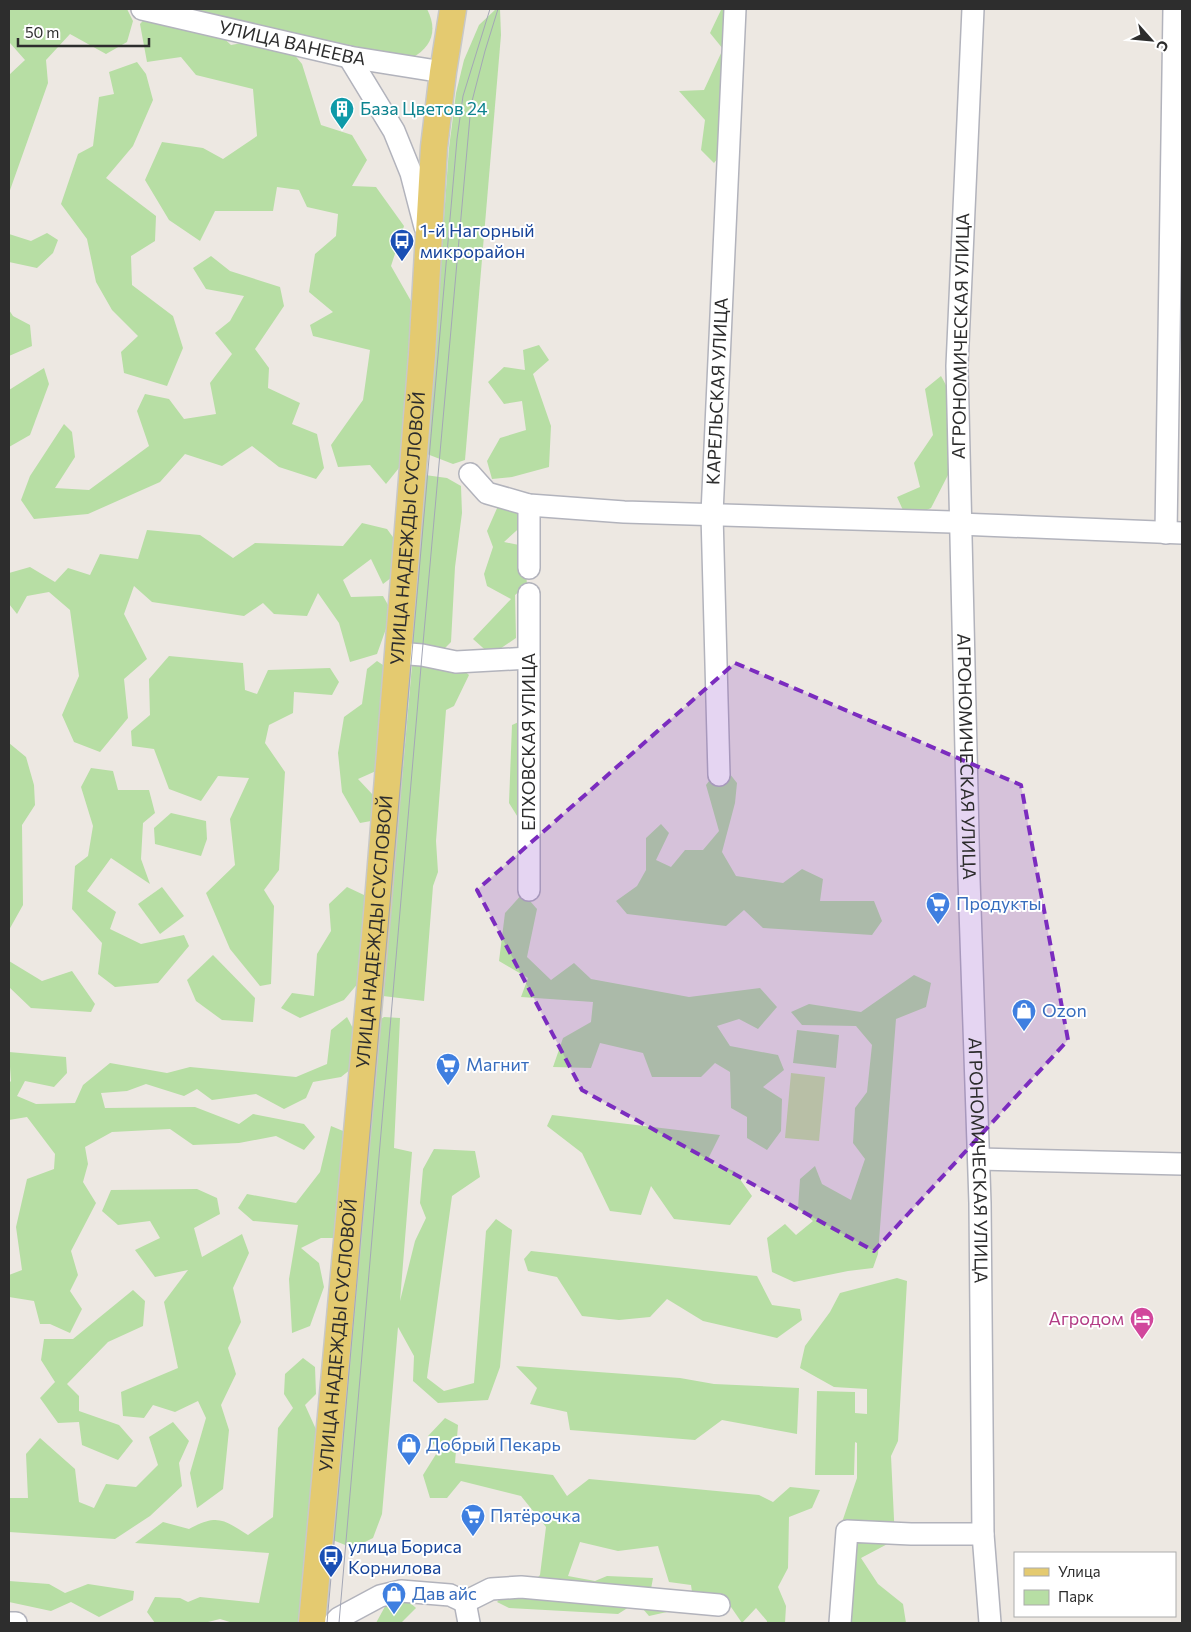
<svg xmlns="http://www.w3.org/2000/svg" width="1191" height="1632" font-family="Commissioner,sans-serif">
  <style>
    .green { fill: #b7dea4 }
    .pitch { fill: #c7e4a1 }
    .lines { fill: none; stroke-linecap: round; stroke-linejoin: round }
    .minor-casing { stroke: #b2b3bc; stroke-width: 24 }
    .major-casing { stroke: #c8c8c8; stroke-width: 29 }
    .minor { stroke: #fff; stroke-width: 21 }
    .major { stroke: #e4ca70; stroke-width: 26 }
    .tram { stroke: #a4a7b6; stroke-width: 1 }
    .marked { fill: #7b2cbf; fill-opacity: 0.2; stroke: #7b2cbf; stroke-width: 4; stroke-dasharray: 10 6; stroke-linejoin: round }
    .labels { text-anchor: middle; stroke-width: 4; stroke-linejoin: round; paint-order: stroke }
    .street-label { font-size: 18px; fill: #2d2d2d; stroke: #fff }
    .culture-label { font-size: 18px; fill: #0d838f; stroke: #fff; text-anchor: start }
    .transit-label { font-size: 18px; fill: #164399; stroke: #fff; text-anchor: start }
    .shop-label { font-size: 18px; fill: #366cbe; stroke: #fff; text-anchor: start }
    .hotel-label { font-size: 18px; fill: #b23c85; stroke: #fff; text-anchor: end }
  </style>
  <rect width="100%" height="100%" fill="#ede8e2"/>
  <g class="green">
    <path d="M9,9h118l6,12 -6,21 -21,12 -36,-20 -24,26 2,23 -39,110v-118l16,-15 -15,-17z"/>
    <path d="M154,9l49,10 28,26 22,-4 35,6 14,17 19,61 31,10 15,25 -15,26 24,1 28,39 -13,40 24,42 -12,155 -17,21 -16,-19 -32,2 -7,-22 32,-45 7,-50 -57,-14 -3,-11 23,-13 -24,-20 6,-38 21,-18 2,-22 -31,-7 -8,-17 -22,-3 -4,24h-58l-15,30 -31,-21 -24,-40 17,-38 41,6 20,11 34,-23 -4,-47 -57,-14 -15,-18 -34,5 -7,-38z"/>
    <path d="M173,9h254c11,21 5,38 -15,49z"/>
    <path d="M496,9h4l1,26 -36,425 -12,4 -26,-10 22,-306 7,-55 8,-33 15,-35z"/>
    <path d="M720,9h8l17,24 -20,21 8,34 -13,14 18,31 -24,30 -13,-13 4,-30 -26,-29 25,-1 19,-41 -13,-16 11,-23z"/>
    <path d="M137,62l9,12 7,26 -20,46 -27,32 50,38 -1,25 -24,15 1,29 41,31 10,32 -16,38 -43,-13 -3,-21 17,-16 -26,-26 -16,-28 -9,-43 -26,-35 17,-50 15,-8 6,-49 15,-3 -5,-22z"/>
    <path d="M47,233l11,7 -5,13 -16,15 -28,-6v-28l22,7z"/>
    <path d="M211,256l19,15 50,16 4,19 -29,43 14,19 -1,20 32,15 -8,21 25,10 7,34 -8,11 -37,-12 -27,-21 -30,20 -37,-12 -25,28 -72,32 -54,5 -13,-19 9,-24 34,-52 8,8 3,25 -20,31 34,2 60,-44 -12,-35 8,-17 24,5 15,20 32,-5 -6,-31 22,-29 -17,-21 15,-12 14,-25 -38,-7 -13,-21z"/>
    <path d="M9,310l4,6 17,9 2,21 -23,10z"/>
    <path d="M539,345l10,15 -16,14 18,52 -2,41 -37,10 -20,2 -5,-18 13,-23 26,-8 -4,-29 -18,3 -16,-22 16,-15 21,3 -2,-20z"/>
    <path d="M44,368l5,16 -19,51 -21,12v-57z"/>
    <path d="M941,376l18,33 -11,66 -17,33 -24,11 -10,-22 23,-10 -6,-24 19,-28 -8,-46z"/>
    <path d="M425,475l22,3 14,8 1,27 -7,54 -4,75 -10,10 -31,-3z"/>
    <path d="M498,506l27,6 1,10 -22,20 20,4 3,39 -12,10 1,43 -25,17 -18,-16 38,-40 -24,-13 -3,-12 9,-27 -6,-16z"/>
    <path d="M362,523l25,6 14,19 -1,23 -17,13 -12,-25 -28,21 8,17 32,-1 9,16 -15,42 -27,8 -11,-39 -21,-30 -11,23 -33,-2 -11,-11 -19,13 -92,-14 -18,-16 -10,28 23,45 -23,20 4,39 -28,34 -26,-10 -12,-27 17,-39 -9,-66 -21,-18 -22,4 -10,18 -8,-10v-31l21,-6 25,15 13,-14 22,7 10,-21 38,5 9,-29 53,5 33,23 22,-15 88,3z"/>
    <path d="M169,656l74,7 2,27 12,4 11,-24 62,-2 9,14 -7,13 -38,-3 -1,21 -24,12 -4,18 20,29 -6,98 -15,20 10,16 -3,78 -11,2 -30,-37 -24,-56 29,-28 -5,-46 19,-41 -31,-2 -17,25 -32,-12 -15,-40 -22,-3 -1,-15 19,-16 -1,-36z"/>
    <path d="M377,661l9,6 -10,104 -18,8 15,16 -2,26 -11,2 -18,-31 -4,-39 6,-36 18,-13 5,-35z"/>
    <path d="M412,665l48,2 9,8 -15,31 -8,4 -10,131 2,31 -5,14 -9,115 -41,-5z"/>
    <path d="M532,716l-8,111 -15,-24 3,-78z"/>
    <path d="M9,743l17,14 8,28 1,20 -13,20 1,80 -14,25z"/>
    <path d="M722,764l15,19 -2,20 -13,49 14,24 47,7 19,-14 21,10 -3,22h54l8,20 -10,14 -109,-7 -19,-18 -18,16 -99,-12 -11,-13 21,-15 9,-16v-32l15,-14 8,9 -13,27 15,7 14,-17h18l16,-19 -13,-46z"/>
    <path d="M91,768l22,3 5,19h31l6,23 -12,10 -2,36 9,25 -39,-26 -24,33 29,21 -6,17 31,15 43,-9 5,11 -31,37 -43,4 -17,-13 4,-31 -30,-34 3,-43 13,-10 5,-30 -12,-39z"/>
    <path d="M171,813l35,8 1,18 -6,17 -46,-12 -1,-16z"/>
    <path d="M162,887l22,29 -24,18 -22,-30z"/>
    <path d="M347,887l17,8 7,33 -6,47 -21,25 -44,18 -19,-10 11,-15 22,3 3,-42 14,-23 -2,-27z"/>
    <path d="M523,893l14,16 -10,48 24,23 23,-17 17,16 98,18 71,-9 17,19 -19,22 -19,-10 -22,7 13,20 48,9 6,15 -21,17 19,12 -1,32 -14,19 -20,-12v-21l-16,-9 -1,-36 -15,-9 -14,14h-49l-9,-24 -43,-10 -9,25 -38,-1 10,-29 28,-16 2,-20 -72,-5 7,-19 -29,-17 6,-48z"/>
    <path d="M213,955l42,43 -2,24 -31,-2 -26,-19 -9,-21z"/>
    <path d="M9,961l33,20 30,-10 23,33 -4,8 -60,-4 -22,-21z"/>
    <path d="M914,975l17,8 -5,24 -30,12 -18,235 -5,14 -25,3 -54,11 -22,-10 -5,-34 18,-14 11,11 17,-14 -15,-13 2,-29 15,-13 7,18 29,16 14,-41 -12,-16 2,-35 12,-16 5,-47 -16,-19 -54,-1 -11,-13 18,-8 52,8z"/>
    <path d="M347,1017l12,23 -3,25 -15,12 -28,5 -7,16 -22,11 -28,-15 -44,6 -15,-11 -13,7 -38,-12 -19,7 -26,2 4,15 90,-1 44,17 14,-10 51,10 11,13 -11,13 -28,-14 -37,7 -46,2 -23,-16 -58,3 -27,15 3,17 -5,18 13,21 -25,48 7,24 -8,16 12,18 -12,24 -20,-9h-10l-6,-23 -25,-4v-22l13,-5 -6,-43 11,-48 27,-10 1,-15 -28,-37 -18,3v-37l2,-2 -2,-29 57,5 1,16 -13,14 -29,-6 -8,15 19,8 39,-1 8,-18 27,-22 57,10 23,-6 106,10 31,-13 4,-34z"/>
    <path d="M384,1017l16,1 -6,130 18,4 -12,149 15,-60 11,-23 -6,-15 3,-34 11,-20 41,2 5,26 -28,19 -25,182 17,13 30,-8 12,-152 10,-12 16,11 -12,137 -12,33 -50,3 -25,-22 1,-25 -16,-29 -16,187 -9,24 -20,10 -23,-9 45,-516z"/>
    <path d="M797,1030l42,5 -3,33 -43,-5z"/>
    <path d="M552,1115l168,20 -13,26 27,10 18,25 -22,29 -56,-6 -23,-33 -10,29 -31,-4 -28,-58 -35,-27z"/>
    <path d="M331,1126l17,7 -11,105h-16l-20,10 18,15 5,24 -14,39 -18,7 -3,-54 9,-54 -45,-4 -15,-13 9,-14 49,9 24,-31z"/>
    <path d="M197,1189l20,9 3,16 -26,14 8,29 40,-23 7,19 -16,35 8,34 -13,26 8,26 -15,31 8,25 -6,59 -26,19 -7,-35 16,-55 -8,-17 -23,11 -22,-7 -9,13 -21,-2 -2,-24 57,-24 -14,-66 24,-32 -33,7 -20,-27 25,-12 -10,-17 -32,4 -16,-14 9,-21z"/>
    <path d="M531,1251l226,25 15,29 28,4 2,11 -25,18 -74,-17 -36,-22 -17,18 -31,3 -37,-4 -25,-39 -29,-6 -4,-12z"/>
    <path d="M897,1278l10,3 -9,160 -7,15 4,84 -34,18 17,26 25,20 3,19h-76l7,-86 20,-59v-35l-2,-1 -1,33h-39l2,-84 38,1v21l12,1v-25l-33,-2 -34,-19 5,-22 25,-34 10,-19z"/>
    <path d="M133,1290l12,11 -2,25 -35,16 -41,42 12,12v15l40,14 14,16 -15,19 -36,-15 -3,-23 -21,1 -18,-25 15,-16 -14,-22 3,-21h29z"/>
    <path d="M303,1358l12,9 1,27 -11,11 14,31 -18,187h-68l-13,-4 -16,4h-49l-8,-11 8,-15 25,1 8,4 12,-5 59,6 10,-50 -134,-10 28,-21 26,7c28,-15 34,-10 59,6l25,-18 5,-89 15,-20 -9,-14 1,-20z"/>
    <path d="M516,1366l164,12 34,6 85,4 -2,46 -75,-14 -27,20 -125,-10 -3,-18 -37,-8 7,-16z"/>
    <path d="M445,1418l13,7 -3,38 98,12 14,21 22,-17 170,16 14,7 17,-15 30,3 -8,18 -23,9 -1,51 -10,19 8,19 -1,17h-18v-2l-11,-13 -14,15 -11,-16 -36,7 -4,-29 -22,-3 -11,-36 -40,5 -38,-9 -12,34 27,5 12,-5 46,2 -2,11 16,23 -18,4 -12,-14 -19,12 -109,-6 -12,-6 8,-9 18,1 17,-19 6,-48 -25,-31 -60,-15 -14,17h-17l-7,-23 15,-24 -10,-15z"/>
    <path d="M173,1422l16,19 -10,22 3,23 -32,30 -35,23 -106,-7v-34h19l-2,-44 14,-16 35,31 4,33 15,6 12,-24 30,3 22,-22 -9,-28z"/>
    <path d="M9,1581l40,3 16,9 23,-9 46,7 -1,9 -34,17 -28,-15 -20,9 -42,-9z"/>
    <path d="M406,1599l10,9 -15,15h-25l12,-22z"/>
  </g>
  <path class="pitch" d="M791,1073l34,4 -6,64 -34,-3z"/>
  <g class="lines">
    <defs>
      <g id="minor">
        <path id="s1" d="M142,9l207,48 94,15"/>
        <path id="s2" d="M973,9l-16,357 12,513 11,324 3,331 7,89"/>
        <path d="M349,57l45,74 17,42 14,54"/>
        <path d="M470,474l17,19 42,12 95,7 328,10 7,2 223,9"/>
        <path d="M529,505v63"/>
        <path d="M1166,533l8,-524"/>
        <path d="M397,653l25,2 34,7 73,-4"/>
        <path id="s3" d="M719,775l-7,-261 23,-505"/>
        <path d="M529,890v-296"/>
        <path d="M979,1159l203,5"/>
        <path d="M465,1602l26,-13 30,-2 198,18"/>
        <path d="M465,1602l4,21"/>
        <path d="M9,1623h7"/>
        <path d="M334,1623l5,-5 41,-22 21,-5 49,4 15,7"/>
        <path d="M840,1623l7,-92 64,3h72"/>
      </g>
      <g id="major">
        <path id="s4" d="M312,1623l65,-709 45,-559 12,-208 9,-75 10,-63"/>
      </g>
    </defs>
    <use href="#minor" class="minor-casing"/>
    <use href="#major" class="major-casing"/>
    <use href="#minor" class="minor"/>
    <use href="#major" class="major"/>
    <g class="tram">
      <path d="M327,1623l130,-1484 6,-43 27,-87"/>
      <path d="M339,1623l83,-968 49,-550 14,-54 13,-42"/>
    </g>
  </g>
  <path class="marked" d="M735,663l286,122 47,255 -194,211 -292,-161 -105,-200z"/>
  <defs>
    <symbol id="building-pin" viewBox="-11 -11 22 30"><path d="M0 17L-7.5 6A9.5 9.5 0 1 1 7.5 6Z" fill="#0f9aa8" stroke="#fff"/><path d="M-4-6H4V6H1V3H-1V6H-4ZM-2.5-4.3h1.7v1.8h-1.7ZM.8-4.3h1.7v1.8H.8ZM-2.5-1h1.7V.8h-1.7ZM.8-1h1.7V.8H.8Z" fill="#fff"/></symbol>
    <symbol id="bus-pin" viewBox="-11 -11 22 30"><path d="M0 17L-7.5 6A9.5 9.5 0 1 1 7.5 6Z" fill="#1a4fb4" stroke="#fff"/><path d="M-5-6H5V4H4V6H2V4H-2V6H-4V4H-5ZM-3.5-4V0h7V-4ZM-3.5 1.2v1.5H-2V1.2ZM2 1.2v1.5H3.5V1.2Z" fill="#fff"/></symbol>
    <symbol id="supermarket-pin" viewBox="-11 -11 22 30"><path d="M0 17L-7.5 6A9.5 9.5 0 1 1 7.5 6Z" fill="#3f7fe0" stroke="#fff"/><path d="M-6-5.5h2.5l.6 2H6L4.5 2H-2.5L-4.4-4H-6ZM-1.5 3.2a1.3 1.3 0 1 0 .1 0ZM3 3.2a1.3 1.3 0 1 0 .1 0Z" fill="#fff"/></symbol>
    <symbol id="shop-pin" viewBox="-11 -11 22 30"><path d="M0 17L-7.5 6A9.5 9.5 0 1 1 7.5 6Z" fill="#3f7fe0" stroke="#fff"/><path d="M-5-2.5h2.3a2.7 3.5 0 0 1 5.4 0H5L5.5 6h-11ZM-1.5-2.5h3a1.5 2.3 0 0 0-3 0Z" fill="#fff"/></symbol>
    <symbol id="hotel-pin" viewBox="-11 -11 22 30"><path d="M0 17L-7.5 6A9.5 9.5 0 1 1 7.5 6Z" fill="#d1479c" stroke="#fff"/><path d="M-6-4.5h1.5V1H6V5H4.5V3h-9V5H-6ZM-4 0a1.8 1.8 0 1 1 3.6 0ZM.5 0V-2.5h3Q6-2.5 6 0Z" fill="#fff"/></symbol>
  </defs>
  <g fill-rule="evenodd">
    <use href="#building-pin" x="328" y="95" width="28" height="38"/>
    <use href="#bus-pin" x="388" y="227" width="28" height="38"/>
    <use href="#supermarket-pin" x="924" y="890" width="28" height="38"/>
    <use href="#shop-pin" x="1010" y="997" width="28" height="38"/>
    <use href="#supermarket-pin" x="434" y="1051" width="28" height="38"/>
    <use href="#hotel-pin" x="1128" y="1305" width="28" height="38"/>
    <use href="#shop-pin" x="395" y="1431" width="28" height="38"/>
    <use href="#supermarket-pin" x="459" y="1502" width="28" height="38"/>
    <use href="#bus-pin" x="317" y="1543" width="28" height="38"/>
    <use href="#shop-pin" x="380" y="1580" width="28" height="38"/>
  </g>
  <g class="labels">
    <g class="street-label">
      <text dy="6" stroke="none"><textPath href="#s1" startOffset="154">УЛИЦА ВАНЕЕВА</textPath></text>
      <text transform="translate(961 336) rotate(-89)" y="6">АГРОНОМИЧЕСКАЯ УЛИЦА</text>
      <text dy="6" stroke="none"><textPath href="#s3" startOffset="384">КАРЕЛЬСКАЯ УЛИЦА</textPath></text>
      <text dy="6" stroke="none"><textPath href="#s4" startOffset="1099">УЛИЦА НАДЕЖДЫ СУСЛОВОЙ</textPath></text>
      <text transform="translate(529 742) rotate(-90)" y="6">ЕЛХОВСКАЯ УЛИЦА</text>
      <text dy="6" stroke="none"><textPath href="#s2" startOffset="748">АГРОНОМИЧЕСКАЯ УЛИЦА</textPath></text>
      <text dy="6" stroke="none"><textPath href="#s4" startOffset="694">УЛИЦА НАДЕЖДЫ СУСЛОВОЙ</textPath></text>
      <text dy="6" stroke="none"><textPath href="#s2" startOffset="1152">АГРОНОМИЧЕСКАЯ УЛИЦА</textPath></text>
      <text dy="6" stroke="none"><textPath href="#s4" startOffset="289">УЛИЦА НАДЕЖДЫ СУСЛОВОЙ</textPath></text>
    </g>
    <g class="culture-label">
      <text x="360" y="115">База Цветов 24</text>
    </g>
    <g class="transit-label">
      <text x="420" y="237">1-й Нагорный<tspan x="420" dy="21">микрорайон</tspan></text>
      <text x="348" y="1553">улица Бориса<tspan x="348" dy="21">Корнилова</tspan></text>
    </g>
    <g class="shop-label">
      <text x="956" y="910">Продукты</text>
      <text x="1042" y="1017">Ozon</text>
      <text x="466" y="1071">Магнит</text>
      <text x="426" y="1451">Добрый Пекарь</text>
      <text x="490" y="1522">Пятёрочка</text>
      <text x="412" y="1600">Дав айс</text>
    </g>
    <g class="hotel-label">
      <text x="1124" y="1325">Агродом</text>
    </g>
  </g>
  <rect width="1191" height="1632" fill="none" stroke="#2d2d2d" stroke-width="20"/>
  <rect x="1014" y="1552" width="162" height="65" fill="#ffffff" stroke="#ababab"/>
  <rect x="1024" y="1568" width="25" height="8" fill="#e4ca70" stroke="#ababab"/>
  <text x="1058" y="1577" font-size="15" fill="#2d2d2d">Улица</text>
  <rect x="1024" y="1590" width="25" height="15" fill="#b7dea4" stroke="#ababab"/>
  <text x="1058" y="1602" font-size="15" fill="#2d2d2d">Парк</text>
  <g transform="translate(1151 40) rotate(117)" stroke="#ffffff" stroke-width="4" paint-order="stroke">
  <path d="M0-4L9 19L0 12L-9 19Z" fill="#2d2d2d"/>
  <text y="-8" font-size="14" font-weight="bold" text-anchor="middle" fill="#2d2d2d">С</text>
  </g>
  <path d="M18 38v8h131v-8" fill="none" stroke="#2d2d2d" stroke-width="2.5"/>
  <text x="25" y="38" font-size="15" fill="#2d2d2d" stroke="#ffffff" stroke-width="4" paint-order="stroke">50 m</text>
</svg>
